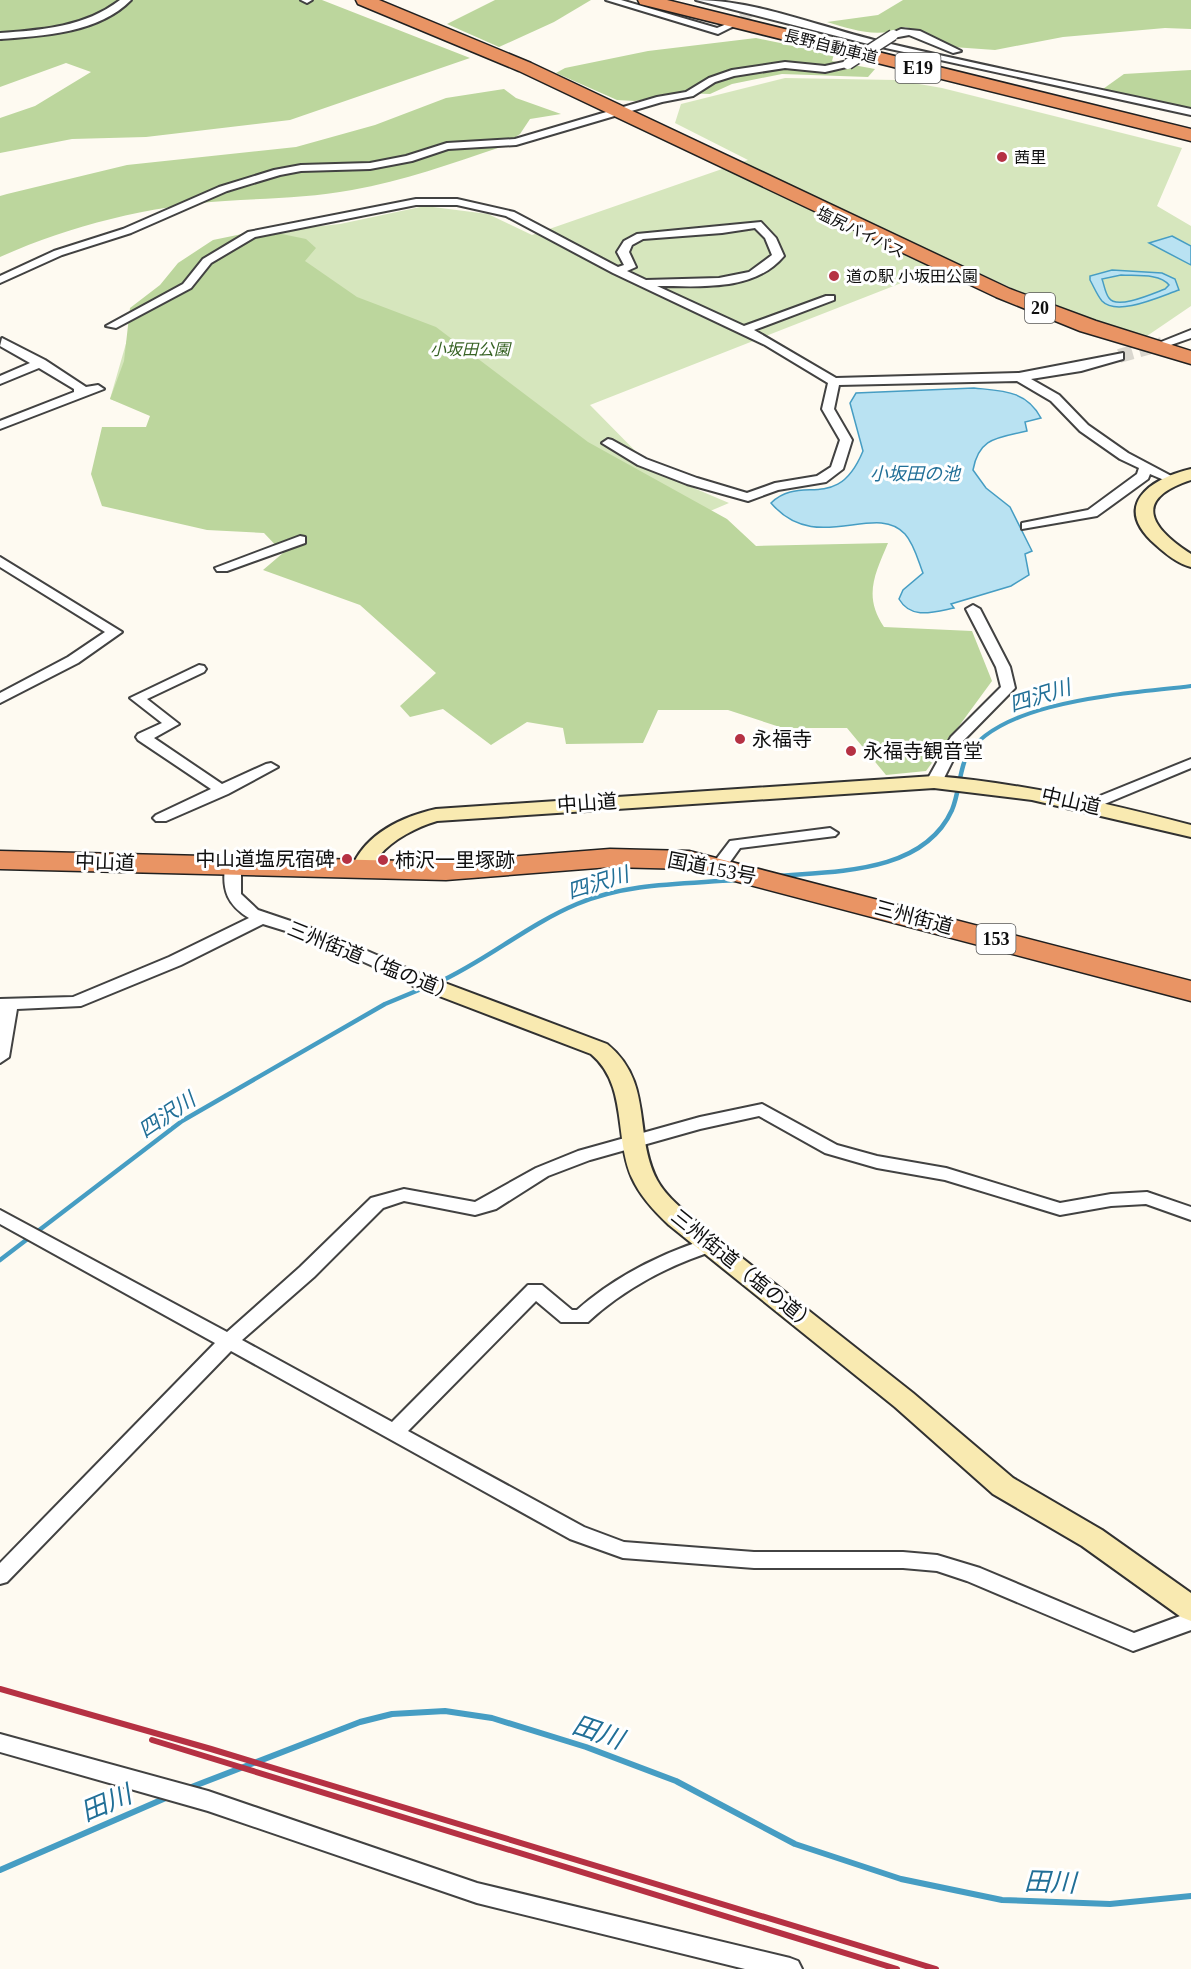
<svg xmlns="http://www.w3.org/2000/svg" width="1191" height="1969" font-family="'Times New Roman','Noto Sans JP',serif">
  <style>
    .green { fill: #d6e6bd }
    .forest { fill: #bcd69d }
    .water { fill: #b9e2f2; stroke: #469dc3; stroke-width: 1.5; fill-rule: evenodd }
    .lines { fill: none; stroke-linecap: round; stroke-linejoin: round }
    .stream-far2 { stroke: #469dc3; stroke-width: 4 }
    .stream-far1 { stroke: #469dc3; stroke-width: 4.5 }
    .stream { stroke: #469dc3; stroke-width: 6 }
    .street-tunnel-far1 { stroke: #dad7cf; stroke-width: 10; stroke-dasharray: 10 5; stroke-linecap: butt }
    .street-tunnel { stroke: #dad7cf; stroke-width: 14; stroke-dasharray: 14 7; stroke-linecap: butt }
    .street-casing { stroke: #424242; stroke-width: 4 }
    .secondary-casing { stroke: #313131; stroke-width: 4 }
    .highway-casing { stroke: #202020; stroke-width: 3 }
    .street { fill: #fff; fill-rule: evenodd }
    .secondary { fill: #f9eab1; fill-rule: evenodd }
    .highway { fill: #e99464; fill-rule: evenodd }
    .rail { stroke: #b53143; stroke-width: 6 }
    .street-bridge-casing { stroke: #424242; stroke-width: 13; stroke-linecap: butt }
    .street-bridge { stroke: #fff; stroke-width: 10 }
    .poi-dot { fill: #b53143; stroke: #fff; stroke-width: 2 }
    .labels { text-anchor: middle; stroke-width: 6; stroke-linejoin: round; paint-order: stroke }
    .far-street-label { font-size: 16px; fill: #0f0f0f; stroke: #fff }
    .far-poi-label { font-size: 16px; fill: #0f0f0f; stroke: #fff; text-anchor: start }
    .far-park-label { font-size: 16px; font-style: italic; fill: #366223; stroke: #fff }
    .shield { fill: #fff; stroke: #575757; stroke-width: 1.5 }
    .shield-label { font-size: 18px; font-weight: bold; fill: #0f0f0f }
    .far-water-label { font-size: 18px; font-style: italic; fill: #216f97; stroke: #fff }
    .poi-label { font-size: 20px; fill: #0f0f0f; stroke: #fff; text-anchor: start }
    .street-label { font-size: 20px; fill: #0f0f0f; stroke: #fff }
    .water-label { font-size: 21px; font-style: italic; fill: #216f97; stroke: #fff }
    .near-water-label { font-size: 26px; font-style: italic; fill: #216f97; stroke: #fff }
  </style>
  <rect width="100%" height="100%" fill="#fefaf1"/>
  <path class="green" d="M785,78l111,2 46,8 240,60 -25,58 34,20v80l-47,32 -113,-41 -76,-35 -365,143 66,67 73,31 -143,61 -476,-165 17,-59 113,-91 46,-19 54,-6 85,-18 63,8 44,21 216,-75 -73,-37 6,-19z"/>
  <g class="forest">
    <path d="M0,0h322l148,58 -180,62 -144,17 -74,2 -72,14v-35l35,-12 56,-34 -25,-9 -66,24z"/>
    <path d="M495,0h96l-37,22 -55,25 -52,-23z"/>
    <path d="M903,0h288v29l-26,-1 -102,9 -68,13 -42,-3 -27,-15 -21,-5c-27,12 -51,3 -78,-5l51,-7z"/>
    <path d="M756,38l78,16 -2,7 43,8 -7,8 -86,-3 -50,10 -22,10 -31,-1 -44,8 -18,-1 -61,-27 9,-5 83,-17z"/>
    <path d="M1191,70v39l-88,-20 21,-15z"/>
    <path d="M504,89l12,9 45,16 -31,5 -10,15 -19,13c-48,16 -98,34 -149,43 -42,8 -84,8 -127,11 -76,5 -156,25 -225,56v-61l7,-2 120,-29 169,-18 79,-22 71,-27z"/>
    <path d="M272,232l34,7 10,9 -11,13 52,36 79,30 152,115 139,77 29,27 132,-3c-13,31 -25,53 -4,84l88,4 20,50 -66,90 -40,4 -39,-47h-64l-55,-18h-70l-15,33 -77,1 -3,-16 -36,-6 -36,23 -48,-36 -33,8 -10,-11 36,-33 -76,-68 -97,-35 20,-17 -19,-20 -57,-3 -105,-24 -11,-32 11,-47h44l4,-11 -40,-17 14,-38 6,-53 30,-23 18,-22 35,-23 34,-7z"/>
  </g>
  <g class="water">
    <path d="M1172,236l19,10v19l-42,-22z"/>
    <path d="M1112,270l50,3 13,6 4,11c-18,6 -62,27 -77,11 -5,-6 -8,-14 -12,-21v-4zM1121,275c14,1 39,-2 48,10l-4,4c-11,4 -48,21 -56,9 -4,-5 -5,-14 -7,-19z"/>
    <path d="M974,388c28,3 52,2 67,30l-16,4 2,9c-29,7 -48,6 -54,39l13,18 24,19 22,44 -7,3 4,21 -18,11 -60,18 3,4c-20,4 -43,12 -55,-9l4,-9 20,-17c-5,-13 -9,-29 -18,-39 -30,-33 -89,22 -134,-31 31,-30 66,11 92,-52l-13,-48 6,-10z"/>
  </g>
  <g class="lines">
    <path class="stream-far2" d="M965,758c34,-59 165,-64 226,-72"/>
    <g class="stream-far1">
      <path d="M776,876c59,-5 147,-2 176,-66 7,-17 7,-36 14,-53"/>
      <path d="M437,983c49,-22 90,-58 140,-79 49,-21 105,-20 158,-24"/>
      <path d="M0,1260l182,-139 203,-117 41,-17"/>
    </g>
    <g class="stream">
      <path d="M189,1788l171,-66 32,-8 53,-3 47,7 94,29 90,34 119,63 106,35 101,21 108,4 81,-8"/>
      <path d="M0,1870l168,-73"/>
    </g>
    <path class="street-tunnel-far1" d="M729,26l22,-14"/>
    <path class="street-tunnel" d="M1119,356l43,-12"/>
    <defs>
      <g id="street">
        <path d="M120,0h11c-32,33 -88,36 -131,39v-6c42,-3 85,-6 120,-33z"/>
        <path d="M301,0h11l-5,3z"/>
        <path d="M606,0h15l96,28 12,-5 5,3 -16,8z"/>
        <path d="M696,0c58,0 122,26 178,40 105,25 211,46 317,69v6l-319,-70z"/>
        <path d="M901,29l19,2 41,20 -8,2 -44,-18 -16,3 -5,-3z"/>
        <path d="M848,61l5,3 -2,2 -26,6 -40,-4 -51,8 -19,6 -22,14 -31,6 -146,43 -68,4 -36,12 -42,8 -69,2 -21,4 -53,16 -96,42 -69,22 -62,28v-7l54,-25 69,-22 96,-42 55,-17 27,-5 69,-2 36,-7 41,-13 68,-4 142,-42 29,-5 23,-14 23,-8 53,-8 40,4z"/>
        <path d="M416,199h41l57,13 104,55 6,-2 -7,-13 7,-11 13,-7 124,-12 15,16 8,18c-30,36 -85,30 -127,30l87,40 82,-30h8v4l-80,30 82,48 183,-5 104,-20v6l-42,12 -50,8 28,16 29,30 40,28 49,26 -6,4 -21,-9 -2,5 -51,37 -75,13v-6l66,-13 49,-36 2,-6 -19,-9 -40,-28 -29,-30 -34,-20 -178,4 -5,24 18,31 -9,29 -17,13 -48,8 -30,11 -61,-17 -49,-19 -36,-22 6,-4 4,1 34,19 51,19 50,15 28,-10 42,-7 14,-9 9,-27 -18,-31 6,-26 -63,-38 -152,-72 -107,-57 -49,-11h-41l-161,32 -44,26 -20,25 -75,40 -10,-2 77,-42 20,-25 45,-27zM755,228l10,10 7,17 -23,17 -30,6 -73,2 -19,-9 9,-4 -7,-15 3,-7 11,-6 79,-6z"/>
        <path d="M1191,330v8l-29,10 -6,-4z"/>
        <path d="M2,338l43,22 41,27 12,-2 6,4 -104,40v-8l74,-29v-3l-35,-21 -39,16v-8l30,-13 -30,-17z"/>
        <path d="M300,536l5,1v6l-78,28h-10l-2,-3z"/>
        <path d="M0,557l122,75 -44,31 -78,40v-10l68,-36 37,-25 -105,-65z"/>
        <path d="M973,605l7,4 30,58 5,21 -53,54 -20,40 -8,5 -8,-5 25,-45 50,-50 -5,-20 -30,-58z"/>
        <path d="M199,665l5,1 2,3 -2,3 -57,27 32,25 -25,14 68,46 44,-20 5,-1 7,4 -50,27 -62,27h-10l-3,-3 3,-3 55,-26 -73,-49 -2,-3 2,-3 24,-11 -32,-25z"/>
        <path d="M1191,759v9l-96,40h-10l-3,-3 3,-3z"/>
        <path d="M830,828l8,5 -3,3 -95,12 -15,21 -6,2 -8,-5 19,-25z"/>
        <path d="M233,862l8,5v27l17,16 68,23 101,44 2,4 -8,5 -6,-1 -100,-45 -52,-16 -82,41 -100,41 -64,3 -8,48 -9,6v-64l73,-2 96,-40 80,-39c-21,-13 -27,-27 -24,-51z"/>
        <path d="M762,1104l75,41 40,11 69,12 114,35 51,-9 36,-2 44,15v13l-45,-16 -35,2 -51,9 -115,-35 -68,-12 -52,-15 -66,-37 -59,13 -110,31 -42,16 -52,33 -21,6 -71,-14 -21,7 -69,69 -72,63 150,82 136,-137h14l30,25h5c37,-33 85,-57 133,-72l7,2 2,5 -2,5c-47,14 -93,39 -129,72h-27l-25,-21 -128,130 176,96 40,15 130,10h149l34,3 43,13 154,65 57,-21v18l-58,21 -166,-70 -30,-10 -34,-3h-149l-131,-10 -53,-19 -339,-188 -224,231 -7,2v-21l215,-220 -215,-119v-14l227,122 73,-65 71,-69 33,-9 71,13 61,-34 42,-17 122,-34z"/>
        <path d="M0,1734l208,57 269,92 313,75 8,3 4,8h-57l-268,-66 -269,-92 -208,-59z"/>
      </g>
      <g id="secondary">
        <path d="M1191,469v11c-58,19 -42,47 0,74v13c-13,-3 -25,-13 -35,-22 -45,-39 -7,-66 35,-76z"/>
        <path d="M934,776c88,7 172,27 257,49v12l-159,-37 -98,-12 -497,33c-20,6 -44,18 -58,35 -4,6 -6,12 -9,18h-16l-3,-5c14,-35 50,-52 85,-60z"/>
        <path d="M421,974l186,70c47,38 26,89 50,136 9,17 28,31 42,44l214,169 100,85 89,52 89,63v28l-10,-4 -99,-71 -89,-52 -98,-87 -226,-182c-15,-14 -29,-29 -37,-47 -18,-41 -4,-93 -41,-124l-178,-68 -3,-5 3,-5z"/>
      </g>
      <g id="highway">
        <path d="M356,0h23l152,63 479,226 86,32 95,30v13l-111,-33 -84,-34 -477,-226 -161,-67z"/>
        <path d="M638,0h29l524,129v12l-551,-137z"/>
        <path d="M610,849l79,2 502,130v20l-502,-132 -79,-2 -164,13 -446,-11v-18l446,11z"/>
      </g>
    </defs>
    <use href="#street" class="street-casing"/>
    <use href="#secondary" class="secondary-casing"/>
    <use href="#highway" class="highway-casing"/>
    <use href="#street" class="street"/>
    <use href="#secondary" class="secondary"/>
    <use href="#highway" class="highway"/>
    <g class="rail">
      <path d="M0,1689l211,60 725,220"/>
      <path d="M152,1740l745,229"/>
    </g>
    <defs>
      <path id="street-bridge" d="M848,64l45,-29"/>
    </defs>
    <use href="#street-bridge" class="street-bridge-casing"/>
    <use href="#street-bridge" class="street-bridge"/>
  </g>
  <g class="poi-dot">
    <circle cx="1002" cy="157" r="6"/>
    <circle cx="834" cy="276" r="6"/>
    <circle cx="740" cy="739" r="6"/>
    <circle cx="851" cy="751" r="6"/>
    <circle cx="347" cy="859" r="6"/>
    <circle cx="383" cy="860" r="6"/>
  </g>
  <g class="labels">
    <g class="far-street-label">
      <text transform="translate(831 46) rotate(14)" y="6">長野自動車道</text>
      <text transform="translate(861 232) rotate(26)" y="6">塩尻バイパス</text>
    </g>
    <g class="far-poi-label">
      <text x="1014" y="163">茜里</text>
      <text x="846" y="282">道の駅 小坂田公園</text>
    </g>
    <g class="far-park-label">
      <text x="470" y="355">小坂田公園</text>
    </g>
    <g class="shield">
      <rect x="895.5" y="53" width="45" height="30" rx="4.5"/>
      <rect x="1025" y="293" width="30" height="30" rx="4.5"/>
      <rect x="976.5" y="924" width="39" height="30" rx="4.5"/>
    </g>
    <g class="shield-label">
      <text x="918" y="74">E19</text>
      <text x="1040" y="314">20</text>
      <text x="996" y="945">153</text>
    </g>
    <g class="far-water-label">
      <text x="915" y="480">小坂田の池</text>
    </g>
    <g class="poi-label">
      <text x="752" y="746">永福寺</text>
      <text x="863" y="758">永福寺観音堂</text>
      <text x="335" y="866" text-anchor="end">中山道塩尻宿碑</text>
      <text x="395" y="867">柿沢一里塚跡</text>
    </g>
    <g class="street-label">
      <text transform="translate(1071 801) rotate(13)" y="7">中山道</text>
      <text transform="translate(587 803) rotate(-4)" y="7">中山道</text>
      <text transform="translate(105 862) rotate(2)" y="7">中山道</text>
      <text transform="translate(712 868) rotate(11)" y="7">国道153号</text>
      <text transform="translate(914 917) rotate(15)" y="7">三州街道</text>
      <text transform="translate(372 961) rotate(22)" y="7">三州街道（塩の道）</text>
      <text transform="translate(744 1270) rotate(39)" y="7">三州街道（塩の道）</text>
    </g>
    <g class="water-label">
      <text transform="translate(1040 696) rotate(-17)" y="7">四沢川</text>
      <text transform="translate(598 883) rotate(-17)" y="7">四沢川</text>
      <text transform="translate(167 1115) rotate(-34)" y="7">四沢川</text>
    </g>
    <g class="near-water-label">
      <text transform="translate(598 1732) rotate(19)" y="9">田川</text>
      <text transform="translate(106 1803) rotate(-23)" y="9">田川</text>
      <text transform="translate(1050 1882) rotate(2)" y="9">田川</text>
    </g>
  </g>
</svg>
